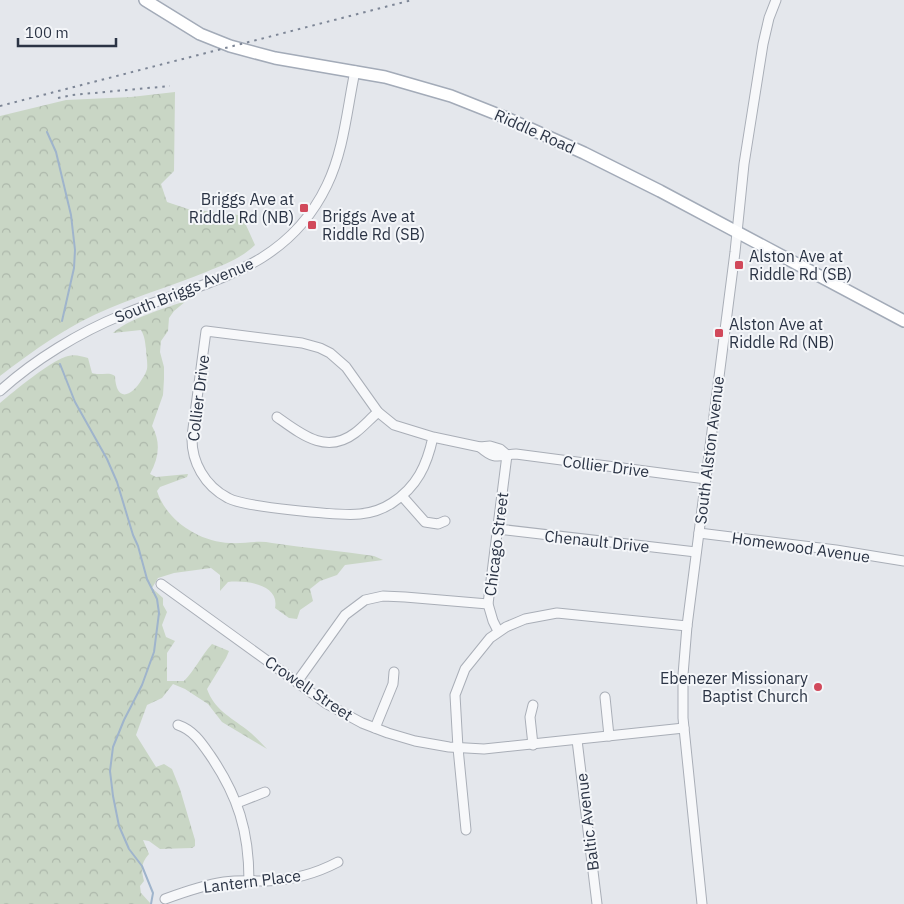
<svg xmlns="http://www.w3.org/2000/svg" width="904" height="904" font-family="'IBM Plex Sans',sans-serif">
  <style>
    .forest { fill: url(#forest-crowns) }
    .lines { fill: none; stroke-linecap: round; stroke-linejoin: round }
    .stream { stroke: #9fb4cc; stroke-width: 2 }
    .minor-casing { stroke: #a9aeb7; stroke-width: 11 }
    .major-casing { stroke: #a3abb8; stroke-width: 14 }
    .minor { stroke: #f7f8fa; stroke-width: 9 }
    .major { stroke: #fff; stroke-width: 11 }
    .rail { stroke: #7d8696; stroke-width: 2; stroke-dasharray: 2.5 5; stroke-linecap: butt }
    .poi-dot { fill: #d1495b; stroke: #f4f6f9; stroke-width: 2 }
    .labels { text-anchor: middle; stroke-width: 4; stroke-linejoin: round; paint-order: stroke }
    .street-label { font-size: 16px; fill: #2b3445; stroke: #f4f6f9 }
    .poi-label { font-size: 16px; fill: #2b3445; stroke: #f4f6f9; text-anchor: start }
  </style>
  <defs>
    <pattern id="forest-crowns" width="20" height="18" patternUnits="userSpaceOnUse" patternTransform="scale(1.25)"><rect width="20" height="18" fill="#c9d6c5"/><path d="M2 6a3 3 0 1 1 6 0M12 15a3 3 0 1 1 6 0" fill="none" stroke="#adb8ab"/></pattern>
  </defs>
  <rect width="100%" height="100%" fill="#e4e7ec"/>
  <g class="forest">
    <path d="M175,92l-1,79 -13,13 6,18 21,7 50,6 8,10 9,20c-15,14 -30,19 -49,27 -32,13 -65,23 -96,36 -40,16 -76,42 -110,68v-260l66,-16 65,-3z"/>
    <path d="M186,301l-12,10 -5,7 -1,13 -7,10 -1,11 4,15v12l-1,16 -11,31c9,16 7,32 -2,48l6,3 32,-3 -1,3 -27,10 -3,4c9,29 42,51 73,52 14,1 28,-3 42,0 34,5 68,8 102,13l9,4 -38,5 -8,10 -17,6 -10,8 3,12 -13,9 -3,9 -8,-1 -14,-10c5,-24 -30,-28 -47,-26l-8,9v-16l-9,-7 -37,5 -16,5 -6,10 11,10v7l4,7 -5,13 4,12 9,4 -8,12v28h17c11,-11 17,-25 28,-37l17,7 -3,7 -19,31c7,20 23,28 39,40 8,6 14,13 21,20l-45,-27 -14,-18 -23,-15 -12,-5 -11,14 -15,7 -11,30 20,32 8,-3 8,5 8,20 15,51v6l-3,2 -32,1 -11,-8 -6,-1 6,14c-8,9 -8,15 -5,27l-4,5 1,7 10,11h-151v-501c13,-11 53,-44 68,-47 7,-2 13,0 20,2l4,15c8,3 17,-2 23,3 1,26 16,22 27,3 2,-3 4,-6 5,-10 1,-6 -1,-14 -1,-20 -1,-7 -1,-12 -5,-19l-28,3c13,-13 55,-26 73,-32z"/>
  </g>
  <g class="lines">
    <g class="stream">
      <path d="M47,132l9,20 15,63 4,35 -1,18 -12,53"/>
      <path d="M60,364l15,38 32,57 10,23 16,53 5,11 9,33 10,20 2,14 -5,39 -12,33 -18,35 -11,27 -3,24 3,25 6,30 10,23 13,17 11,27 -2,11"/>
    </g>
    <defs>
      <g id="minor">
        <path d="M0,391c34,-31 80,-59 122,-76 80,-34 163,-42 205,-130 17,-35 20,-76 28,-114"/>
        <path d="M277,417c24,17 49,38 78,16 8,-6 15,-14 23,-21"/>
        <path d="M433,437c-6,28 -16,50 -41,66 -9,6 -21,10 -32,11 -20,2 -116,-7 -132,-16 -23,-12 -37,-36 -36,-62l14,-105 96,12 18,5 10,5 16,14 32,45 16,13 39,12 47,10 10,-1 10,3 7,6"/>
        <path d="M480,447c16,14 18,8 36,7l190,25"/>
        <path d="M402,496l23,26 13,2 7,-3"/>
        <path d="M498,529l198,23"/>
        <path d="M699,533l137,17 68,11"/>
        <path d="M161,584l166,120 35,19 26,10 27,8 34,6 35,2 200,-21"/>
        <path d="M498,631l-5,-10 -5,-17 19,-149"/>
        <path d="M297,682l48,-67 20,-15 18,-4 22,1 83,7"/>
        <path d="M605,697l4,39"/>
        <path d="M178,725c15,5 23,17 32,30 28,41 39,76 39,126"/>
        <path d="M375,728l18,-44 1,-12"/>
        <path d="M577,740l20,164"/>
        <path d="M533,745l-3,-28 3,-12"/>
        <path d="M237,803l28,-11"/>
        <path d="M466,830l-8,-82 -3,-53 10,-26 25,-31 16,-11 19,-8 32,-6 130,13"/>
        <path d="M165,899c19,-7 39,-14 59,-17 15,-2 29,-1 43,-1 25,-1 50,-8 71,-19"/>
        <path d="M702,904l-19,-186v-43l4,-49 48,-374 9,-88 19,-120 6,-26 7,-18"/>
      </g>
      <path id="major" d="M145,0l55,34 30,12 45,12 110,19 66,19 53,21 80,36 76,38 244,130"/>
    </defs>
    <use href="#minor" class="minor-casing"/>
    <use href="#major" class="major-casing"/>
    <use href="#minor" class="minor"/>
    <use href="#major" class="major"/>
    <g class="rail">
      <path d="M58,98l14,-3 98,-9"/>
      <path d="M0,106l412,-106"/>
    </g>
  </g>
  <g class="poi-dot">
    <rect x="299" y="203" width="10" height="10" rx="2.5"/>
    <rect x="307" y="220" width="10" height="10" rx="2.5"/>
    <rect x="734" y="260" width="10" height="10" rx="2.5"/>
    <rect x="714" y="328" width="10" height="10" rx="2.5"/>
    <circle cx="818" cy="687" r="5"/>
  </g>
  <g class="labels">
    <g class="street-label">
      <text transform="translate(535 131) rotate(24)" y="6">Riddle Road</text>
      <text transform="translate(184 290) rotate(-22)" y="6">South Briggs Avenue</text>
      <text transform="translate(198 398) rotate(-83)" y="6">Collier Drive</text>
      <text transform="translate(709 450) rotate(-83)" y="6">South Alston Avenue</text>
      <text transform="translate(606 466) rotate(7)" y="6">Collier Drive</text>
      <text transform="translate(597 541) rotate(6)" y="6">Chenault Drive</text>
      <text transform="translate(496 544) rotate(-83)" y="6">Chicago Street</text>
      <text transform="translate(801 547) rotate(8)" y="6">Homewood Avenue</text>
      <text transform="translate(309 688) rotate(34)" y="6">Crowell Street</text>
      <text transform="translate(587 822) rotate(-97)" y="6">Baltic Avenue</text>
      <text transform="translate(252 881) rotate(-7)" y="6">Lantern Place</text>
    </g>
    <g class="poi-label">
      <text x="294" y="205" text-anchor="end">Briggs Ave at<tspan x="294" dy="18">Riddle Rd (NB)</tspan></text>
      <text x="322" y="222">Briggs Ave at<tspan x="322" dy="18">Riddle Rd (SB)</tspan></text>
      <text x="749" y="262">Alston Ave at<tspan x="749" dy="18">Riddle Rd (SB)</tspan></text>
      <text x="729" y="330">Alston Ave at<tspan x="729" dy="18">Riddle Rd (NB)</tspan></text>
      <text x="808" y="684" text-anchor="end">Ebenezer Missionary<tspan x="808" dy="18">Baptist Church</tspan></text>
    </g>
  </g>
  <path d="M18 38v8h98v-8" fill="none" stroke="#2b3445" stroke-width="2.5"/>
  <text x="25" y="38" font-size="15" fill="#2b3445" stroke="#f4f6f9" stroke-width="4" paint-order="stroke">100 m</text>
</svg>
